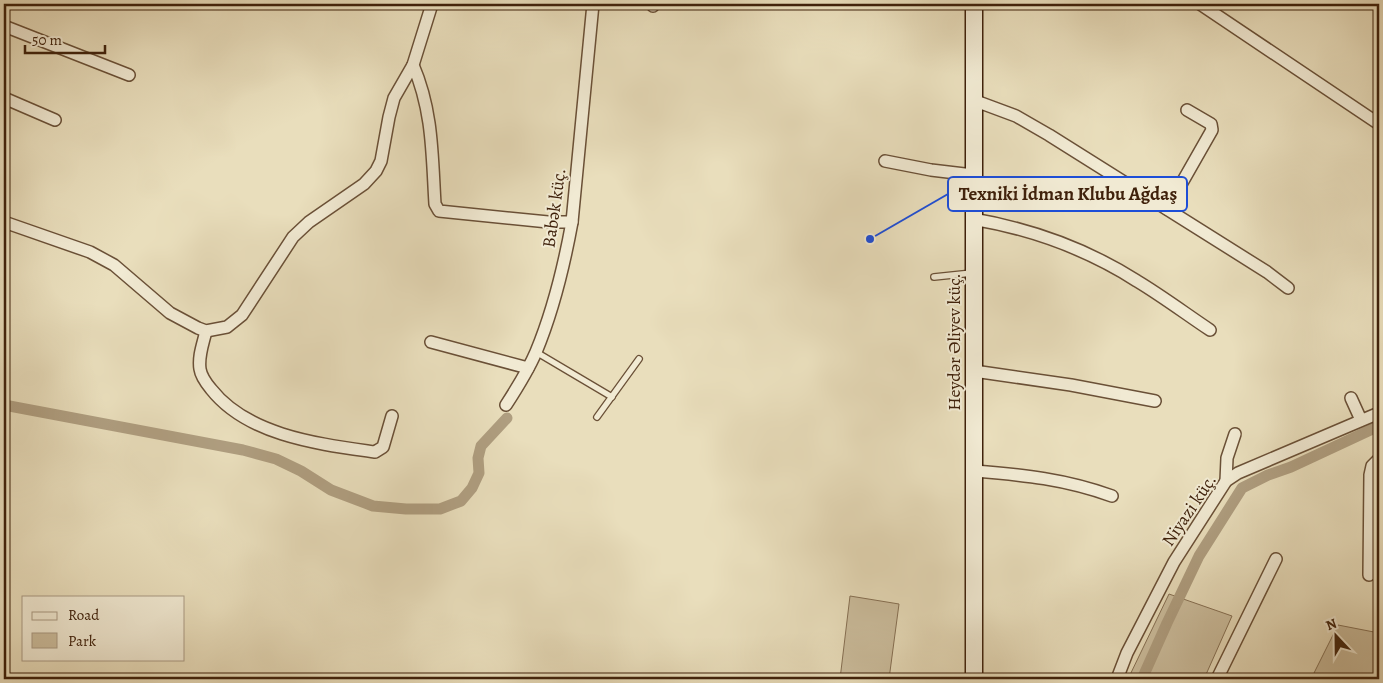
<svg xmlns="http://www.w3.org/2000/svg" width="1383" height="683" font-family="Alegreya,serif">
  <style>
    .green { fill: #ccbe9e; stroke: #867054 }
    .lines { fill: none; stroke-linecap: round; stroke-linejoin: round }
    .canal { stroke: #af9e80; stroke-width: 11 }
    .lane-casing { stroke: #6a5037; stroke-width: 8 }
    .street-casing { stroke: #6a5037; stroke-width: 14 }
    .secondary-casing { stroke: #3f210b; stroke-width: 19 }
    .lane { stroke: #f1ead3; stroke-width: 5.5 }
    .street { stroke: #f1ead3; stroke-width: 11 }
    .secondary { stroke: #f1ead3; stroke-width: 16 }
    .labels { text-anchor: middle; stroke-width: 4; stroke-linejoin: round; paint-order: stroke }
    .street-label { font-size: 18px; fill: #3f210b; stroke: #f1ead3 }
    .leader { fill: none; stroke: #1d4ed8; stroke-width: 2 }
    .callout-dot { fill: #1d4ed8; stroke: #f1ead3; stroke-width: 2 }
    .callout { fill: #f1ead3; stroke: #1d4ed8; stroke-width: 2 }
    .callout-label { font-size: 19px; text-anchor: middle; font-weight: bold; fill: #3f210b }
  </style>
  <rect width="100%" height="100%" fill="#e9debc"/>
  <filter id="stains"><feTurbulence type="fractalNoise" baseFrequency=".004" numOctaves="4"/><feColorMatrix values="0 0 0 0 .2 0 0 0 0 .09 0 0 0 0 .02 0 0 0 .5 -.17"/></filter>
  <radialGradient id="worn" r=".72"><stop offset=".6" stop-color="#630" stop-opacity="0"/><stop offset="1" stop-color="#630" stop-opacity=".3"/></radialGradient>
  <g class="green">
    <path d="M1169,594l63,22 -28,63h-76z"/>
    <path d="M850,596l49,8 -10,75h-49z"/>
    <path d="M1338,625l41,8v46h-68z"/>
  </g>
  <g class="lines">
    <g class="canal">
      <path d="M4,405l239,45 33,9 25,12 30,19 42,16 33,3h34l21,-8 11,-13 7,-15 -1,-15 3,-12 26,-28"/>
      <path d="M1142,679l25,-56 32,-67 43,-68 26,-13 23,-8 88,-41"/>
    </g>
    <defs>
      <g id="lane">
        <path d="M934,277l38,-4"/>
        <path d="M536,352l76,45"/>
        <path d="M597,417l42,-58"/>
      </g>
      <g id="street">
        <path d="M1200,4l179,120"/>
        <path d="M653,6v-2"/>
        <path d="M4,26l125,49"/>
        <path d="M413,65c20,46 19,91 22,139l4,7 109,11h24"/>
        <path d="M4,98l51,22"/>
        <path d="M973,100l43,16 33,19 218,137 21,16"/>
        <path d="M885,161l46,9 42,5"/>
        <path d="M1167,209l45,-79 -1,-6 -24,-14"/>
        <path d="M973,219c58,10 114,30 164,62 25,15 49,33 73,49"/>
        <path d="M4,222l86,30 24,13 56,48 28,15 8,3 21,-4 15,-12 51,-78 16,-15 55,-38 12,-13 5,-10 8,-44 5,-19 19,-33 19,-61"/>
        <path d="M206,331c-3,13 -8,25 -6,38 1,7 6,14 11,20 37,47 108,55 164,63l8,-5 9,-31"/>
        <path d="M431,342l97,26"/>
        <path d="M974,371l97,14 84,16"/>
        <path d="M1351,398l10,22"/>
        <path d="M506,405c11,-17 22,-34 30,-53 17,-41 28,-86 36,-130l21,-218"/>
        <path d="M975,471c49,4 90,8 137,25"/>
        <path d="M1226,481l1,-23 8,-24"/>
        <path d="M1369,575l1,-100 2,-9 7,-7"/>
        <path d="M1117,679l10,-26 47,-91 52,-81 12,-8 141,-60"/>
        <path d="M1217,679l59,-120"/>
      </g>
      <path id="secondary" d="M974,679v-675"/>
    </defs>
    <use href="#lane" class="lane-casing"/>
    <use href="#street" class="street-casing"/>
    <use href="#secondary" class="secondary-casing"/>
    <use href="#lane" class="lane"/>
    <use href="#street" class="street"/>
    <use href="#secondary" class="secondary"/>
  </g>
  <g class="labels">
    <g class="street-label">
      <text transform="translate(554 208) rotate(-82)" y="6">Babək küç.</text>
      <text transform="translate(954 342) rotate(-90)" y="6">Heydər Əliyev küç.</text>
      <text transform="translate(1189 510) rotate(-56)" y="6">Niyazi küç.</text>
    </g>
  </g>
  <path class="leader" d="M870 239L948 194"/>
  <circle class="callout-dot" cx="870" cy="239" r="5"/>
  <rect class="callout" x="948" y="177" width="239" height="34" rx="5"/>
  <g class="callout-label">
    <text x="1068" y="200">Texniki İdman Klubu Ağdaş</text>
  </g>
  <rect width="1383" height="683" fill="none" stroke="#e9debc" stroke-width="20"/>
  <rect x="5" y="5" width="1373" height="673" fill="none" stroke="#3f210b" stroke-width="2.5"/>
  <rect x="10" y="10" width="1363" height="663" fill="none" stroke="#3f210b"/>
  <rect x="22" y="596" width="162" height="65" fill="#f1ead3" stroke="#aa9a83"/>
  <rect x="32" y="612" width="25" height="8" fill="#f1ead3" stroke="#aa9a83"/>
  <text x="68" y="620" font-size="15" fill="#3f210b">Road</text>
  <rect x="32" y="633" width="25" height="15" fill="#ccbe9e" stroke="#aa9a83"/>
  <text x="68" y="646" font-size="15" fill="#3f210b">Park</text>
  <g transform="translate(1336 636) rotate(338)" stroke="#f1ead3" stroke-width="4" paint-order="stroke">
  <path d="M0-4L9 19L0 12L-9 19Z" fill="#3f210b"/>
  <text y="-8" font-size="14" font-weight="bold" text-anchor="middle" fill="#3f210b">N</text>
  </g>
  <path d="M25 45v8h80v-8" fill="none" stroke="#3f210b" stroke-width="2.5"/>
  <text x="32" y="45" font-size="15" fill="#3f210b" stroke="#f1ead3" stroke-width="4" paint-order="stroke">50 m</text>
  <rect width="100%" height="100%" filter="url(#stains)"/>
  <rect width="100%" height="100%" fill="url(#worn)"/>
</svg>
